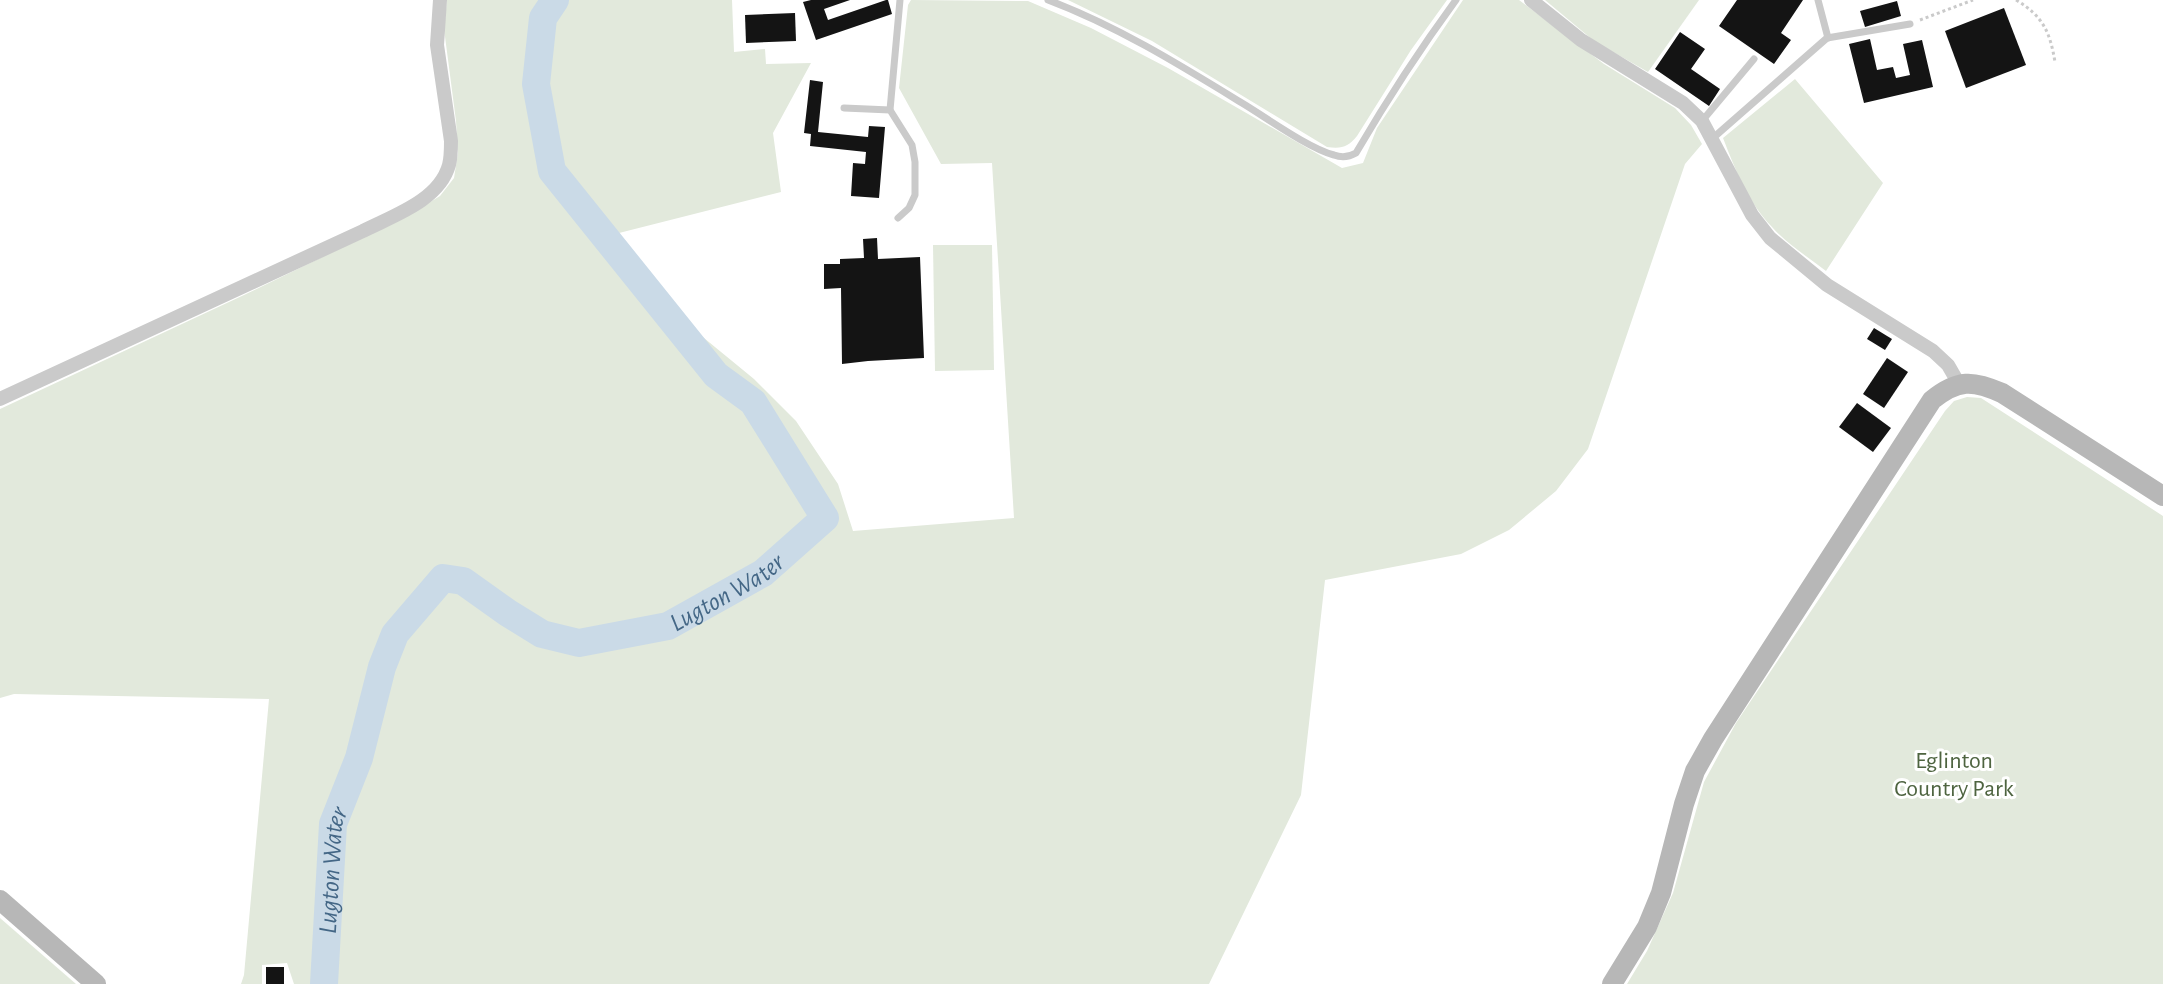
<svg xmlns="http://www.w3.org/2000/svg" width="2163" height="984" font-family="'Alegreya Sans',sans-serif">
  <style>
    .green { fill: #e2e9dc }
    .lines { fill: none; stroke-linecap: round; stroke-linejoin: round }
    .river { stroke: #cadae7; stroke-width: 28 }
    .building { fill: #141414 }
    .path { stroke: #cacaca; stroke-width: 3; stroke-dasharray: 3 3; stroke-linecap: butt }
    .lane { stroke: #cacaca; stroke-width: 7 }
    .street { stroke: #cacaca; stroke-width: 14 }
    .secondary { stroke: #b7b7b7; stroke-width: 20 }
    .labels { text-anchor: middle; stroke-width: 6; stroke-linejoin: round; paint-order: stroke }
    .park-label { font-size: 24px; fill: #4e6440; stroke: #fff }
    .water-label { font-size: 26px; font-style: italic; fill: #446786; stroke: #fff }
  </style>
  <rect width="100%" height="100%" fill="#fff"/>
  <g class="green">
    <path d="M447,0h285l2,52 31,-3 1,15 45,-1 -38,70 8,59 -162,41 74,96 61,50 42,42 42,63 15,47 161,-13 -22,-355 -51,1 -42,-76 9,-83 3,-5 117,1 63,27 77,40 174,100 21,-5 14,-35 86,-128h56l85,64 71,44 16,17 11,19 -17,20 -97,285 -32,42 -47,39 -48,24 -136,26 -24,215 -92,189h-915l-7,-21 -25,2v19h-21l3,-9 25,-276 -255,-5 -14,4v-289l244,-114 165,-80 31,-19 14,-18 4,-25 -2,-32 -12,-92z"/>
    <path d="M1068,0h379l-36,50 -54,86c-9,11 -15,13 -30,11l-175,-106z"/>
    <path d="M1545,0h154l-51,72 -54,-31z"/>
    <path d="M1795,79l88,104 -57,88c-18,-14 -39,-27 -54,-44 -24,-25 -37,-58 -49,-89z"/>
    <path d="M933,245h59l2,125 -59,1z"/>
    <path d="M1967,397l14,1 182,118v468h-536l20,-33 26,-58 31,-111 32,-59 209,-312 9,-10z"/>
    <path d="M0,918l76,66h-76z"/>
  </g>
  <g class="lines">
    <path class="river" id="s1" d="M324,984l9,-160 26,-66 23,-91 13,-33 48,-56 20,3 45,32 34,21 37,9 89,-17 95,-53 62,-55 -72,-116 -37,-27 -164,-204 -16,-87 7,-66 12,-18"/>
  </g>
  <g class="building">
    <path d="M811,0h39l-26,9 4,11 58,-20h2l4,14 -76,26 -13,-38z"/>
    <path d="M1737,0h66l-22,33 10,7 -17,24 -55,-38z"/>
    <path d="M1897,1l4,15 -36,11 -5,-16z"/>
    <path d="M2004,8l22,57 -60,23 -21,-57z"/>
    <path d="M795,13l1,28 -50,2 -1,-28z"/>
    <path d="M1680,32l25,17 -14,20 29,20 -11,17 -54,-37z"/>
    <path d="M1870,39l7,31 16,-3 3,11 14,-3 -7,-31 19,-4 11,47 -69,16 -15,-59z"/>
    <path d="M810,80l13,2 -5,50 50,5 1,-11 16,1 -6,71 -28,-2 2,-33 12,1 1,-12 -56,-6 1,-12 -7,-1z"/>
    <path d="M877,238l1,21 42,-2 4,101 -56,3 -26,3 -1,-76 -17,1v-25h16v-5l24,-1 -1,-19z"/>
    <path d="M1874,328l18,11 -7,11 -18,-11z"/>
    <path d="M1887,358l21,14 -24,36 -21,-14z"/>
    <path d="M1857,403l34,25 -18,24 -34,-25z"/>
    <rect x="266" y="967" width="18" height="17"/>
  </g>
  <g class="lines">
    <g class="path">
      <path d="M2016,0c27,16 34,32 39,62"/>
      <path d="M1920,20l53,-20"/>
    </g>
    <g class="lane">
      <path d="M1048,0c69,26 132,65 194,103 25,15 66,45 92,52 8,3 15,2 22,-2 31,-53 64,-104 100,-153"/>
      <path d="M1818,0l10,38"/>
      <path d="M844,108l46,2 22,35 3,17v33l-6,13 -11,10"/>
      <path d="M890,110l10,-110"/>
      <path d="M1702,121l52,-62"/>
      <path d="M1713,138l114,-100 83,-14"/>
    </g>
    <g class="street">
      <path d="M1531,0l50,40 102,63 19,18 50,94 18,23 57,47 106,66 15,14 11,19"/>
      <path d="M0,399l363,-168c29,-15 76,-30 86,-66 2,-7 2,-16 2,-24l-14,-96 3,-45"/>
    </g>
    <g class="secondary">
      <path d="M0,900l96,84"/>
      <path d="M1612,984l35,-57 14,-34 23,-89 11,-33 18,-32 219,-339c26,-21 41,-20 70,-7l161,103"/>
    </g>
  </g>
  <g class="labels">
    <g class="park-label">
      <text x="1954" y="768">Eglinton<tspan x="1954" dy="28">Country Park</tspan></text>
    </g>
    <g class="water-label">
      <text dy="9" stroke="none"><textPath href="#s1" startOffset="746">Lugton Water</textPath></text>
      <text dy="9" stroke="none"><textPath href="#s1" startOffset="114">Lugton Water</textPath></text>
    </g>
  </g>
</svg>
